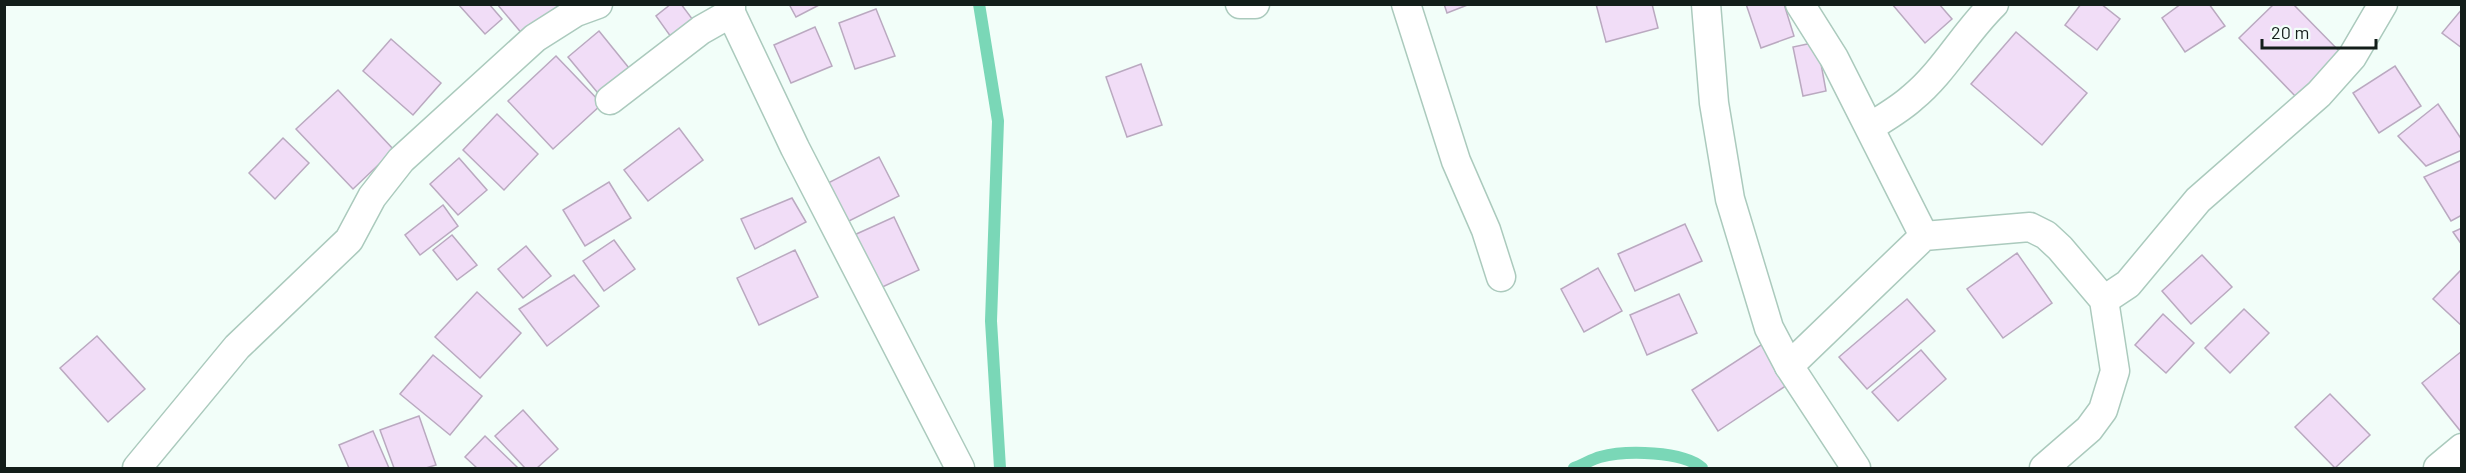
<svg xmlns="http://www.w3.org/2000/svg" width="2466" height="473" viewBox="0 0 2466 473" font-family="Barlow,sans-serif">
  <rect width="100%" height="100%" fill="#f2fef9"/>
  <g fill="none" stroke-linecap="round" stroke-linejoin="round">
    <g stroke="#7ad7b7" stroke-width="12">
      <polyline points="979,4 998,121 991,321 1000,468"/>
      <path d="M 1574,468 C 1583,465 1592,459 1600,457 C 1626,450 1683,451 1702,468"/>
    </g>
  </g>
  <g fill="#f1ddf7" stroke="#baa9c0" stroke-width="1.5">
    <polygon points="458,4 489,4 502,19 485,34"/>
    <polygon points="497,4 559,4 559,5 524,36"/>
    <polygon points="671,4 681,4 693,20 671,37 656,16"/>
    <polygon points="789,4 821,4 796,17"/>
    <polygon points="1444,4 1470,4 1447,13"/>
    <polygon points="1596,4 1652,4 1658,28 1606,42"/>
    <polygon points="1746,4 1784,4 1794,36 1761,48"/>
    <polygon points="1892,4 1939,4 1952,19 1925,43"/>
    <polygon points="2081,4 2101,4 2120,19 2097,50 2065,25"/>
    <polygon points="2181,4 2209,4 2225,26 2185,52 2162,18"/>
    <polygon points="2274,4 2293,4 2344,56 2299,100 2239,38"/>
    <polygon points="876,9 895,56 855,69 839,23"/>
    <polygon points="2462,9 2462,48 2442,33"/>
    <polygon points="815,27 832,66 791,83 774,45"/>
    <polygon points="599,31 633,73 602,98 568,57"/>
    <polygon points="2016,32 2087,93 2042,145 1971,84"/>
    <polygon points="391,39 441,83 413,115 363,71"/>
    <polygon points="1817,42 1826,91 1803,96 1793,47"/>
    <polygon points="556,56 602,104 553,149 508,101"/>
    <polygon points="1141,64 1162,125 1127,137 1106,77"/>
    <polygon points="2395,66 2421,106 2379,133 2353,93"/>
    <polygon points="338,90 394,150 353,189 296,129"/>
    <polygon points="2438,104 2462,140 2462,150 2426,166 2398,136"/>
    <polygon points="497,114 538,154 504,190 463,150"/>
    <polygon points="679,128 703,160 648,201 624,170"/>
    <polygon points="283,138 309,163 275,199 249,173"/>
    <polygon points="879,157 899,196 847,222 828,183"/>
    <polygon points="459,158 487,190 458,215 430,184"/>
    <polygon points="2462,160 2462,215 2451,221 2424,177"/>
    <polygon points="609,182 631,218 585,246 563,210"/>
    <polygon points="792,198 806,222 755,249 741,219"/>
    <polygon points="443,205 458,226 420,255 405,235"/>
    <polygon points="894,217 919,270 876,290 852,236"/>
    <polygon points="1685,224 1702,261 1635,291 1618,254"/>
    <polygon points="2462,228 2462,245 2453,232"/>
    <polygon points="452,235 477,265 457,280 433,250"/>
    <polygon points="614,240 635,269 604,291 583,261"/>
    <polygon points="526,246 551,276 523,298 498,269"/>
    <polygon points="795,250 818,297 759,325 737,278"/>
    <polygon points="2017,253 2052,303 2003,338 1967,289"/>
    <polygon points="2202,255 2232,287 2191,324 2162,291"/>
    <polygon points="1598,268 1622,311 1584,332 1561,289"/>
    <polygon points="2460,271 2462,272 2462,326 2433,299"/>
    <polygon points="574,275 599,306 547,346 519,309"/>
    <polygon points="477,292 521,333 480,378 435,337"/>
    <polygon points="1679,294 1697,333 1647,355 1630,315"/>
    <polygon points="1907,299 1935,331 1867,389 1839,357"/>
    <polygon points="2244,309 2269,333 2230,373 2205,348"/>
    <polygon points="2163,314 2194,343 2166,373 2135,345"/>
    <polygon points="97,336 145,389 108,422 60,368"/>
    <polygon points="1764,343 1790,383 1718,431 1692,390"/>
    <polygon points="1921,350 1946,379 1898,421 1872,392"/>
    <polygon points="2462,351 2462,433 2422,383"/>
    <polygon points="433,355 482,396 450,435 400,394"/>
    <polygon points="2330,394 2370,435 2335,468 2295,427"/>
    <polygon points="523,410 558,449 537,468 525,468 495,436"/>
    <polygon points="419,416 436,465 426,468 394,468 380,430"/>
    <polygon points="373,431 389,468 349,468 339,445"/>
    <polygon points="485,436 518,468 477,468 465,457"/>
  </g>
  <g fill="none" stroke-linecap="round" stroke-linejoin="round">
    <defs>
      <g id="minor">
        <polyline points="731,4 731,13 795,148 960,468"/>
        <polyline points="1240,4 1255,4"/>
        <polyline points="1406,4 1456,161 1486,230 1501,277"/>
        <polyline points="1706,4 1714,103 1730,199 1769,328 1789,366 1856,468"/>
        <polyline points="1800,4 1834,58 1924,236"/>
        <polyline points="610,100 701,30 731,13"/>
        <path d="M 1870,127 C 1884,118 1900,109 1912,98 C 1944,72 1964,33 1994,4"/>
        <polyline points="2104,300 2128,284 2198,200 2319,94 2352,57 2383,4"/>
        <polyline points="1789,366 1924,236 2030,227 2046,235 2060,248 2104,300 2115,371 2103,410 2089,429 2044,468"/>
        <polyline points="137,468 237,347 349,240 372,197 401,160 535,38 576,12 598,4"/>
        <polyline points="2438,468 2462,448"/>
      </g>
    </defs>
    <use href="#minor" stroke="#abcabd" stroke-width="31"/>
    <use href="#minor" stroke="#fff" stroke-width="28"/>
  </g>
  <rect width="2466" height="473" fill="none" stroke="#131e1a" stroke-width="12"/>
  <path d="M2262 39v9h114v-9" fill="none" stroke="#131e1a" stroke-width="3"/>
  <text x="2271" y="39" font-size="18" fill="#131e1a" stroke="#f2fef9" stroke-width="4.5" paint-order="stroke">20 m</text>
</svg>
